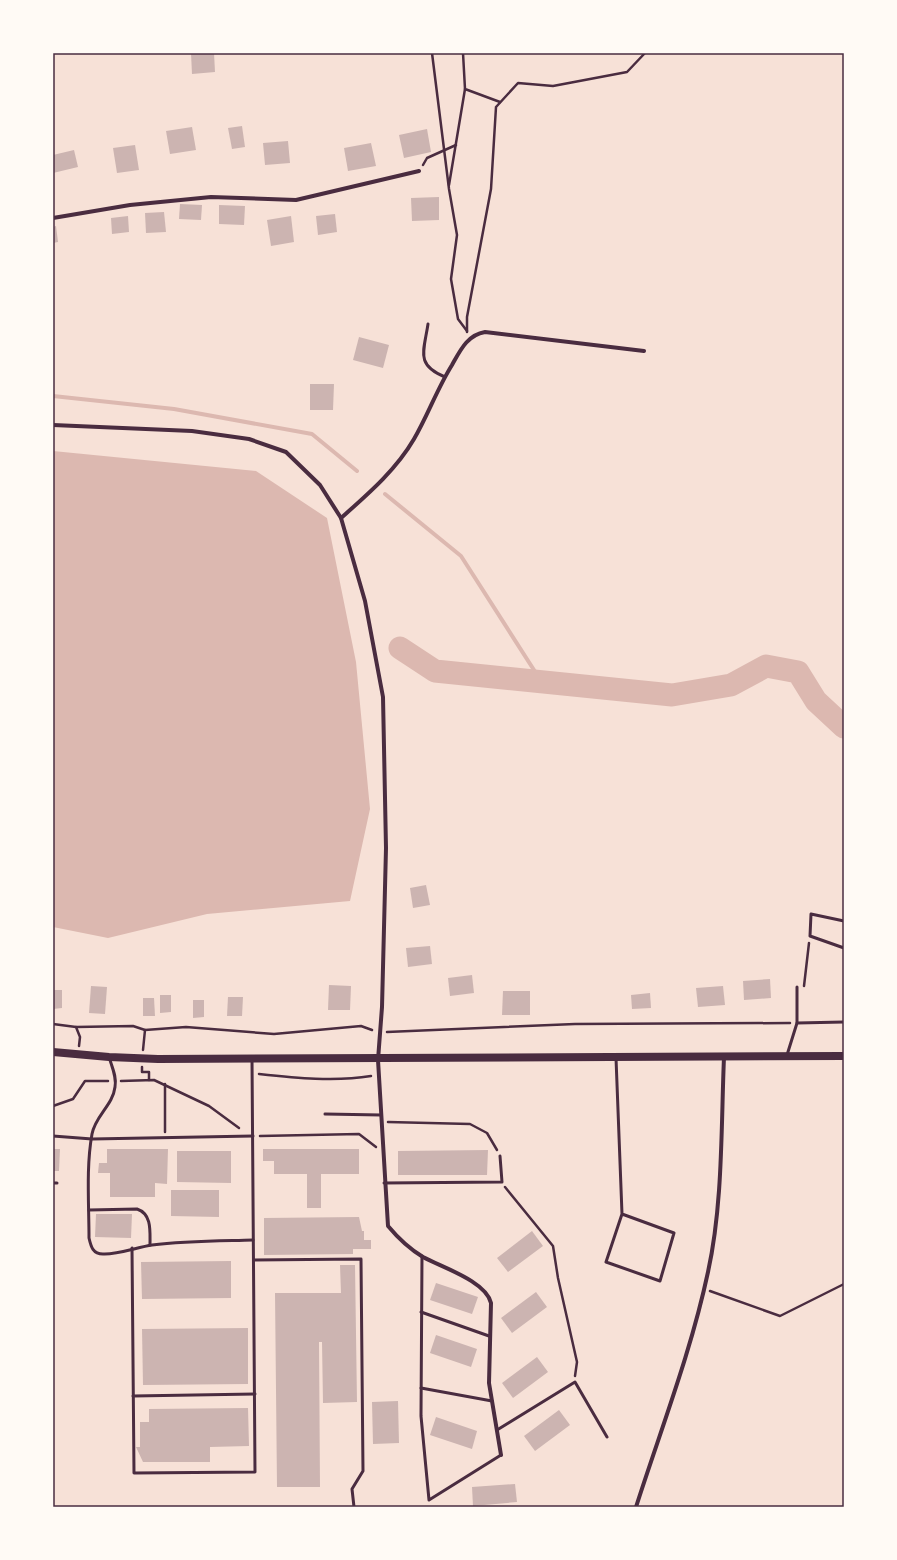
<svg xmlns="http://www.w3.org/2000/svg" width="897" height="1560" viewBox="0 0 897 1560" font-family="'Fira Sans',sans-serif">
  <rect width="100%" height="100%" fill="#f7e1d7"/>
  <polygon fill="#dcb8b0" points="53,451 256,471 327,518 356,662 370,809 350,901 207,914 108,938 53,927"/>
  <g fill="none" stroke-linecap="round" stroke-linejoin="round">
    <g stroke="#dcb8b0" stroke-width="4">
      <polyline points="53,396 174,409 312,434 357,471"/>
      <polyline points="385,494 461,556 541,681"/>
    </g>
    <polyline stroke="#dcb8b0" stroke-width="23" points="400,648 435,671 672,695 731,685 766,666 798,672 816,701 844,727"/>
  </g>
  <g fill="#ccb4b1">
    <polygon points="191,53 214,53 215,72 192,74"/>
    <polygon points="242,126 245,147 232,149 228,128"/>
    <polygon points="192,127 196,150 170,154 166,131"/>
    <polygon points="427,129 431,152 404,158 399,135"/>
    <polygon points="288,141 290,163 265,165 263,143"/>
    <polygon points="371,143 376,166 348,171 344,148"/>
    <polygon points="135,145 139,170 117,173 113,148"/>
    <polygon points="74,150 78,167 53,173 53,155"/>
    <polygon points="439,197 439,220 412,221 411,198"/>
    <polygon points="180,204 202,205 201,220 179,219"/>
    <polygon points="219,205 245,206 244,225 219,224"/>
    <polygon points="164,212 166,232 146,233 145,213"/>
    <polygon points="335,214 337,232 318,235 316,216"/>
    <polygon points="128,216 129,232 112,234 111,218"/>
    <polygon points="291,216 294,242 271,246 267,220"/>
    <polygon points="56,226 58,242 53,243 53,227"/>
    <polygon points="359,337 389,345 383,368 353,360"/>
    <polygon points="310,384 334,384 333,410 310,410"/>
    <polygon points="426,885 430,905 413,908 410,888"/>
    <polygon points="430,946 432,964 408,967 406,948"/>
    <polygon points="472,975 474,993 450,996 448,978"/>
    <polygon points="770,979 771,998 744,1000 743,981"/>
    <polygon points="329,985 351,986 350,1010 328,1010"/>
    <polygon points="91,986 107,987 105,1014 89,1013"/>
    <polygon points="723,986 725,1005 698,1007 696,988"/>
    <polygon points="53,990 62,990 62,1008 53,1009"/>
    <polygon points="503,991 530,991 530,1015 502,1015"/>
    <polygon points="650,993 651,1008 632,1009 631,995"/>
    <polygon points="160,995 171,995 171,1012 160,1013"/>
    <polygon points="228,997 243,997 242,1016 227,1016"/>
    <polygon points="143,998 154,998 155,1016 143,1016"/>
    <polygon points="193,1000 204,1000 204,1017 193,1018"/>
    <polygon points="53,1149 60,1149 59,1171 53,1171"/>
    <polygon points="107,1149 168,1149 167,1184 155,1183 155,1197 110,1197 110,1173 98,1173 99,1163 107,1163"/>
    <polygon points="263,1149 359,1149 359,1174 321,1174 321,1208 307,1208 307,1174 274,1174 274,1161 263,1161"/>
    <polygon points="488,1150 487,1175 398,1175 398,1151"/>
    <polygon points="177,1151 231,1151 231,1183 177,1182"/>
    <polygon points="171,1190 219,1190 219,1217 171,1216"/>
    <polygon points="96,1214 132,1214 131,1238 95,1237"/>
    <polygon points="359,1217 362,1231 364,1231 364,1240 371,1240 371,1249 353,1249 353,1254 264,1255 264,1218"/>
    <polygon points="532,1231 543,1246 508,1272 497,1258"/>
    <polygon points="231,1261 231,1298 142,1299 141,1262"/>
    <polygon points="340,1265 355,1265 357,1402 323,1403 322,1342 319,1342 320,1487 277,1487 275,1293 341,1293"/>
    <polygon points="436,1283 478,1297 472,1314 430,1300"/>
    <polygon points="536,1292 547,1307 512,1333 501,1318"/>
    <polygon points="248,1328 248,1384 143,1385 142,1329"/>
    <polygon points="436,1335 477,1349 471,1367 430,1353"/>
    <polygon points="537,1357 548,1372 513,1398 502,1383"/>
    <polygon points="398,1401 399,1443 373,1444 372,1402"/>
    <polygon points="248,1408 249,1446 210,1447 210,1462 143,1462 136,1447 140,1447 140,1422 149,1422 149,1409"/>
    <polygon points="559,1410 570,1425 535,1451 524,1436"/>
    <polygon points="436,1417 477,1431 472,1449 430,1435"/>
    <polygon points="515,1484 517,1502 473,1506 472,1487"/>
  </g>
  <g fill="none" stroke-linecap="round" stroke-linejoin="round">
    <g stroke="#4a2c40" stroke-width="2.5">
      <polyline points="432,53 449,189 457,235 451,279 458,319 467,331"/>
      <polyline points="463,53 465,89 500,102"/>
      <polyline points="423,165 427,158 456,145"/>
      <polyline points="449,185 465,89"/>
      <polyline points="467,332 467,317 491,189 496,107 518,83 553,86 627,72 645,53"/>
      <polyline points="804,986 809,943"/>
      <polyline points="53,1024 76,1027 80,1037 79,1046"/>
      <polyline points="76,1027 133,1026 145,1030"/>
      <polyline points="387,1032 575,1024 790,1023"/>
      <polyline points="143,1050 145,1030 186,1027 274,1034 361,1026 372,1030"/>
      <polyline points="142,1067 142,1072 149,1072 149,1080"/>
      <path d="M 259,1074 C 296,1078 335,1082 371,1076"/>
      <polyline points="121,1081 154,1080 209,1106 239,1128"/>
      <polyline points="165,1084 165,1132"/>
      <polyline points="53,1106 73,1099 85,1081 108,1081"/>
      <polyline points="388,1122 470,1124 487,1133 497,1150"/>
      <polyline points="260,1136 359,1134 376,1147"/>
      <polyline points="505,1187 553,1246 558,1278 577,1362 575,1376"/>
      <polyline points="710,1291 780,1316 844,1284"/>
    </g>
    <g stroke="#4a2c40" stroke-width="3">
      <path d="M 428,324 C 424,351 415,365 445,377"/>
      <polyline points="844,921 811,914 810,936 844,948"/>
      <polyline points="797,1023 844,1022"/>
      <polyline points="787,1055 797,1023 797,987"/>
      <path d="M 109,1057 C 112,1067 117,1077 115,1087 C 113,1105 95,1116 92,1134 C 86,1167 89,1204 89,1238 C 91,1247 93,1254 103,1254 C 116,1255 138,1247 152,1245 C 185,1241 220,1241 253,1240"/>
      <polyline points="616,1058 622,1214 606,1262 660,1281 674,1233 622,1214"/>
      <polyline points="325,1114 381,1115"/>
      <polyline points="53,1136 92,1139 253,1136"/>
      <polyline points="53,1183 57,1183"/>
      <polyline points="384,1183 502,1182 500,1156"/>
      <path d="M 89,1210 L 137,1209 C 152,1214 150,1231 150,1245"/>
      <polyline points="132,1248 134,1473 255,1472 252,1059"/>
      <polyline points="422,1256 421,1416 429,1500 501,1455"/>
      <polyline points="254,1260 361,1259 363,1471 352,1489 354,1507"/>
      <polyline points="421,1312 489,1336"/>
      <polyline points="421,1388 492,1401"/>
      <polyline points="133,1396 255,1394"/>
      <polyline points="497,1430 575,1382 607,1437"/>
    </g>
    <g stroke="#4a2c40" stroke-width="4">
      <polyline points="53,218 130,205 211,197 296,200 419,171"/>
      <path d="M 53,425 L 192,431 L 249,439 L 286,452 L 320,485 L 341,518 L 365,601 L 383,697 L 386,848 L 382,1007 L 378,1060 L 388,1226 C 398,1238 408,1248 423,1257 C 441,1267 486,1281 491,1303 L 489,1383 L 501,1455"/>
      <path d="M 341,518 C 368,494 396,470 414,439 C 428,415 437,389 452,365 C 460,351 467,335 485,332 L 644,351"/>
      <path d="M 636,1507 C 661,1429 691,1352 708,1272 C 723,1204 721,1127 724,1057"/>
    </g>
    <polyline stroke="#4a2c40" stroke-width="8" points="53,1052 109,1057 158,1059 844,1056"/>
  </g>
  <rect width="897" height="1560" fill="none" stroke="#fffaf5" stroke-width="108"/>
  <rect x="54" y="54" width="789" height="1452" fill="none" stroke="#4a2c40" stroke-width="1.5"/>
</svg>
